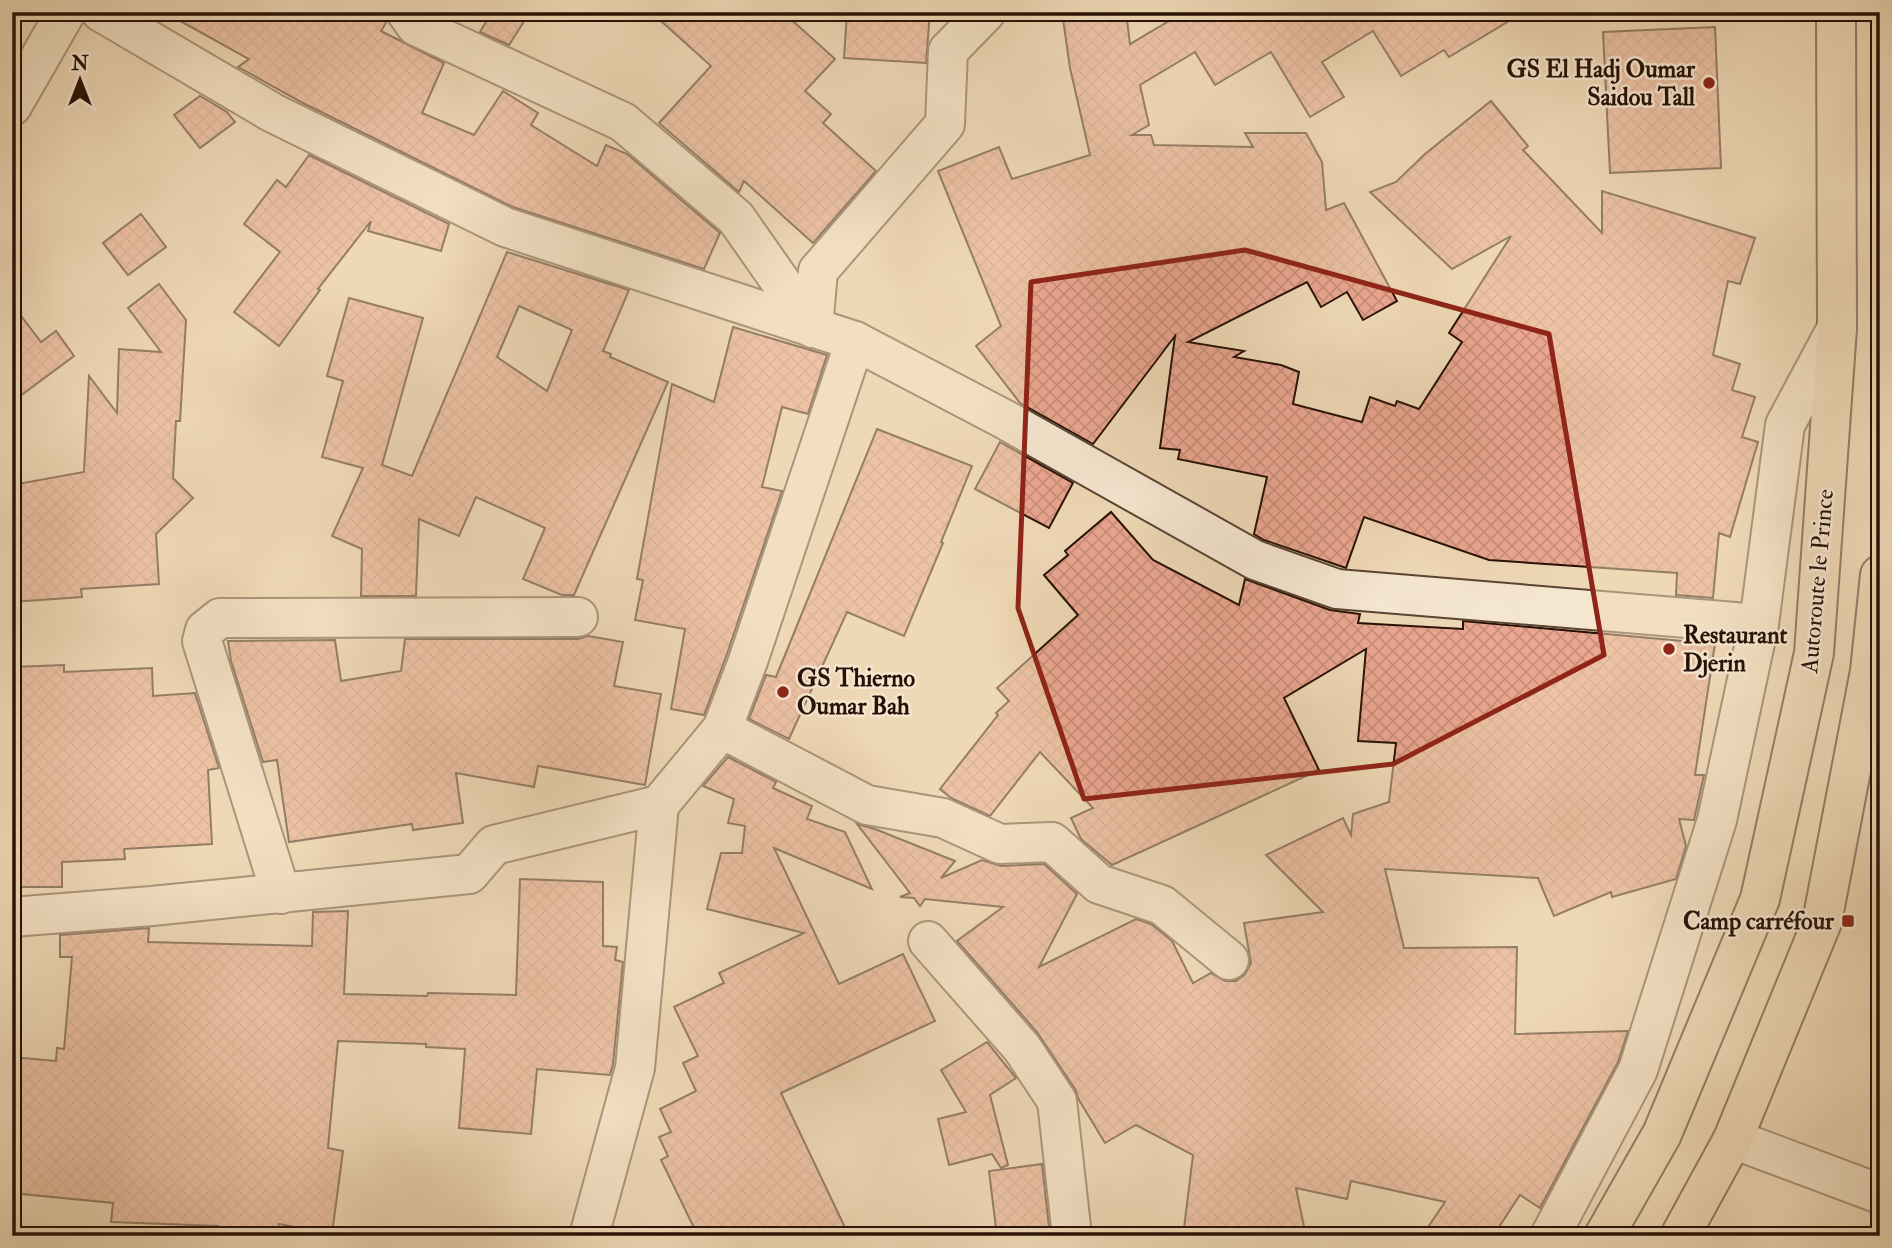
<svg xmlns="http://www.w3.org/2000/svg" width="1892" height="1248" viewBox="0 0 1892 1248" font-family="'IM FELL Double Pica',serif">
  <defs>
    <pattern id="building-cross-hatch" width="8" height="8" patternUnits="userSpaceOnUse" patternTransform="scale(1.75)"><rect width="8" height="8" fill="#eaa690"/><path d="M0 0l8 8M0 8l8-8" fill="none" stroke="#c98e7b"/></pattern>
  </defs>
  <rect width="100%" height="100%" fill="#efd8b6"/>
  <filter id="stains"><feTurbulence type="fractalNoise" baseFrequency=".00286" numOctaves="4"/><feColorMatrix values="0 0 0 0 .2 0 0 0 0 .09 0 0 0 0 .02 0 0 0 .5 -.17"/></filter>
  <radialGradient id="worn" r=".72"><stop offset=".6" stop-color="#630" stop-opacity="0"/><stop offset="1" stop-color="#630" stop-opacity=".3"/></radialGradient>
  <g fill="url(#building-cross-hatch)" stroke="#271106" stroke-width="2" fill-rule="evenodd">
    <polygon points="164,12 384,12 387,21 381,31 444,63 422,113 474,135 503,91 538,113 531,125 597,166 606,145 627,154 720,233 704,269 513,207 303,103 238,67 249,59"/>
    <polygon points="492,12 530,12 509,45 480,32"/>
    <polygon points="651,12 783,12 835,59 805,91 831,114 823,123 876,171 813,243 744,181 739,192 659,123 711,66"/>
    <polygon points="847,12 930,12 926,63 844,58"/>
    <polygon points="1062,12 1126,12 1130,44 1184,12 1524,12 1449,57 1444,50 1401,76 1373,31 1322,62 1344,97 1310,117 1271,52 1215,85 1195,52 1140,85 1149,125 1132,135 1151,135 1154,145 1253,147 1245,133 1306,133 1322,162 1326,210 1344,203 1397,301 1363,320 1347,292 1321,307 1307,282 1188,342 1244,351 1234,357 1281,365 1299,372 1293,404 1362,422 1370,397 1395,406 1397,401 1419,409 1462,342 1449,333 1511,236 1452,269 1370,192 1396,182 1425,154 1491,101 1528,146 1523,150 1602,233 1602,191 1755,238 1740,284 1728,281 1713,355 1740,364 1732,390 1755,397 1742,437 1758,442 1730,537 1719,533 1713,598 1676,595 1677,573 1489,560 1364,517 1346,568 1264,540 1254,534 1267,477 1178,459 1180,450 1160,448 1175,336 1093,444 1020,403 976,346 1001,326 938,171 999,147 1012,179 1090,155 1070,68"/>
    <polygon points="1715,27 1721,168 1610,173 1603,32"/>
    <polygon points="200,96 227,112 235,122 200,148 174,115"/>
    <polygon points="309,155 449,224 441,251 368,231 371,221 318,289 320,290 279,346 234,312 280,252 244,224 277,180 286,187"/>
    <polygon points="141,214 166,247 128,275 103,243"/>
    <path d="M 507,252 L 629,290 L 603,351 L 611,354 L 610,357 L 668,382 L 574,595 L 562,595 L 523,579 L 545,528 L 476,497 L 459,536 L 419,519 L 416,596 L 361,596 L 362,549 L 332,536 L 363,468 L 322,457 L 343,381 L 327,376 L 349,298 L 423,318 L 382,465 L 412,476 ZM 519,306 L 572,330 L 547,391 L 497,357 Z"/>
    <polygon points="159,284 186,320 180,421 176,421 173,478 193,498 156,534 159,584 81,589 82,597 12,602 12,485 84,472 89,376 117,413 119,349 161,352 128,308"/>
    <polygon points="12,304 41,342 56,331 74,356 12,402"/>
    <polygon points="733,327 827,355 808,414 782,407 762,487 782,491 727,654 704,715 671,709 685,629 635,620 643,580 637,579 672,384 714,402"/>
    <polygon points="877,429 972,466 941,542 943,543 904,636 847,612 789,739 749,719 766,675 776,677"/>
    <polygon points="1000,442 1073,483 1049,528 975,489"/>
    <polygon points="1111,512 1153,560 1239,605 1245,579 1330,610 1360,614 1358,623 1463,629 1463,621 1715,644 1695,775 1704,775 1694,820 1679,819 1686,846 1676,879 1612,897 1611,892 1554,916 1538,878 1385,869 1404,948 1517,947 1515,1034 1628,1031 1618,1062 1540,1208 1520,1195 1493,1236 1422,1236 1445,1202 1351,1181 1347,1199 1296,1188 1306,1236 1183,1236 1193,1155 1136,1125 1105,1143 1079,1100 1075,1089 1037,1032 957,941 1003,907 925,899 920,906 914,898 900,897 910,893 857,824 875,829 955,861 941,878 982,860 1001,866 1044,864 1077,894 1039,967 1136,919 1151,924 1172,941 1193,983 1211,973 1225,981 1236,981 1245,974 1251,963 1244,923 1323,912 1266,855 1343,818 1351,835 1353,814 1389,802 1396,743 1358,741 1366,649 1284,698 1319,770 1112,865 1081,839 1071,818 1093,808 1040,752 990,816 951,798 940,789 998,715 996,713 1009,701 997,688 1078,615 1044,575 1068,555 1065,551"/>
    <polygon points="588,636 623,642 614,686 661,694 645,785 538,766 534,787 456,773 463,823 413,830 412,824 289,842 277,760 263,762 231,661 228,641 335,640 341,681 401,671 405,639 578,639"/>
    <polygon points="64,665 64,672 152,668 153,696 195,693 219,768 208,770 212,844 124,849 125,859 62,862 62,887 12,887 12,667"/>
    <polygon points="728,757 776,782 773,788 812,806 807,819 845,832 872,889 774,848 839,984 903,954 935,1021 781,1093 849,1236 698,1236 661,1160 668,1156 659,1137 671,1132 660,1109 696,1091 683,1063 698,1056 674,1007 724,983 719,973 804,933 707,909 721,853 742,853 745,826 728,823 734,799 703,786"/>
    <polygon points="520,879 603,882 603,946 617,947 615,960 623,962 613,1064 610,1075 537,1069 531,1134 459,1128 465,1049 426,1047 426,1044 338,1041 328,1148 343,1151 332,1234 279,1224 277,1236 216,1236 218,1226 111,1222 113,1203 12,1193 12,1057 56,1061 57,1048 64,1049 72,957 60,957 60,935 149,928 148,942 312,946 313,912 348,911 344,994 427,996 428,993 516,995"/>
    <polygon points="987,1042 1016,1078 990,1095 1008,1165 1001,1168 992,1154 949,1165 938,1119 966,1112 941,1070"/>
    <polygon points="1042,1164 1050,1236 997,1236 989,1171"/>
  </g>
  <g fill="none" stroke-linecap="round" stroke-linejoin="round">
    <defs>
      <g id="minor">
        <polyline points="101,12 273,113 505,227 855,341 1002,418 1255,560 1337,589 1759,624"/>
        <polyline points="406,12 416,26 623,122 736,218 813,328"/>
        <polyline points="12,106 66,12"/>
        <polyline points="813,328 818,271 945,124 948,51 986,12"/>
        <polyline points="722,729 867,805 943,818 1000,844 1052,842 1099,884 1162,905 1229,960"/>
        <polyline points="281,894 202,641 205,630 220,618 578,617"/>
        <polyline points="12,917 152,906 469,874 494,845 659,805"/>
        <polyline points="928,941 1022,1048 1057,1101 1072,1236"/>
        <polyline points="1733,1139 1880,1194"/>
        <polyline points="589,1236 635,1068 659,805 722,729 748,661 855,341"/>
        <polyline points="1550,1236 1638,1070 1717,820 1759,624 1785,425 1837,328"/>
      </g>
      <g id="major">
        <polyline points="1604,1236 1662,1134 1760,899 1814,653 1837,328 1836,12"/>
        <polyline points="1680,1236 1733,1139 1822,922 1870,671 1880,575"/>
      </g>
    </defs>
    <use href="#minor" stroke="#594332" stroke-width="42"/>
    <use href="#major" stroke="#271106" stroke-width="42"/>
    <use href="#minor" stroke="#f5e6d0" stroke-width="38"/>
    <use href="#major" stroke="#efd8b6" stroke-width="38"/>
  </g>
  <path d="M0 0H1892V1248H0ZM 1245,250 L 1549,334 L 1604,655 L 1393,764 L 1084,799 L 1018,608 L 1031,282 Z" fill="#efd8b6" fill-opacity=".55" fill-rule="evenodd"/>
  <path fill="none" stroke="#8f2418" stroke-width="5" stroke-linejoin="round" d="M 1245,250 L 1549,334 L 1604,655 L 1393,764 L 1084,799 L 1018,608 L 1031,282 Z"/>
  <g fill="#8f2418" stroke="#f5e6d0" stroke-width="2.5">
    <circle cx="1709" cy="83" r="7"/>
    <circle cx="1669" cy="649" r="7"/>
    <circle cx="783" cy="692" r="7"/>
    <rect x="1841" y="914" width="14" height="14" rx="3.5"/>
  </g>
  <g text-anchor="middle" stroke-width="5" stroke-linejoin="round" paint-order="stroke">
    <g font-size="24" font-weight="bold" fill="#271106" stroke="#f5e6d0" text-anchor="end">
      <text x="1695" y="77">GS El Hadj Oumar<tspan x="1695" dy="28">Saidou Tall</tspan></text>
      <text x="1683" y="643" text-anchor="start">Restaurant<tspan x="1683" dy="28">Djerin</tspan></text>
      <text x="797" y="686" text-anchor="start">GS Thierno<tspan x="797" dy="28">Oumar Bah</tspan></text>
      <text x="1834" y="929">Camp carréfour</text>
    </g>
    <g font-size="24" fill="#271106" stroke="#f5e6d0">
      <text transform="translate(1817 581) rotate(-85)" y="8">Autoroute le Prince</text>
    </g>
  </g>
  <rect width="1892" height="1248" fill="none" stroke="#efd8b6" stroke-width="42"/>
  <rect x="14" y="14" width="1864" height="1220" fill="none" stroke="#271106" stroke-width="3.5"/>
  <rect x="21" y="21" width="1850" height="1206" fill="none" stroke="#271106" stroke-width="2"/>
  <g transform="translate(80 80)" stroke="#f5e6d0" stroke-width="5" paint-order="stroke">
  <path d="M0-5L12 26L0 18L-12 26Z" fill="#271106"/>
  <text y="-10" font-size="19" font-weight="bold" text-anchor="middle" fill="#271106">N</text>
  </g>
  <rect width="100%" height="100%" filter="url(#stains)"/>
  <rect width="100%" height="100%" fill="url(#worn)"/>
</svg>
